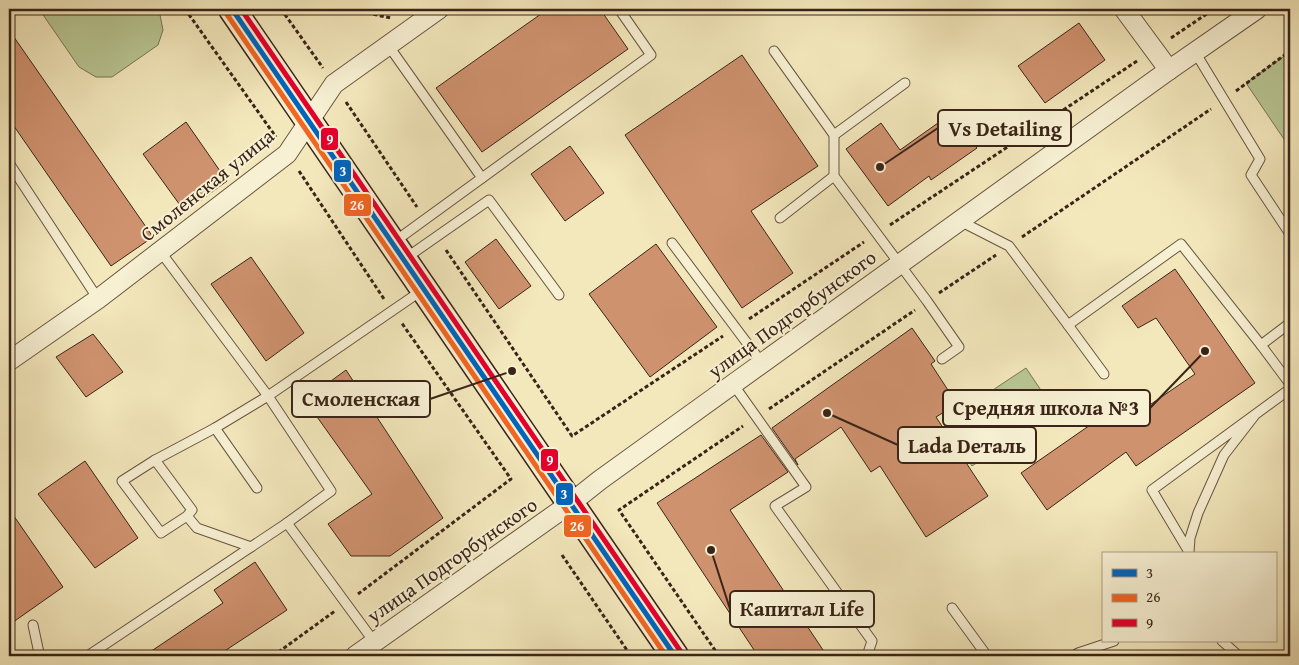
<svg xmlns="http://www.w3.org/2000/svg" width="1299" height="665" viewBox="0 0 1299 665" font-family="'Gentium Book Plus',serif">
  <rect width="100%" height="100%" fill="#f3e8bc"/>
  <filter id="stains"><feTurbulence type="fractalNoise" baseFrequency=".004" numOctaves="4"/><feColorMatrix values="0 0 0 0 .2 0 0 0 0 .09 0 0 0 0 .02 0 0 0 .5 -.17"/></filter>
  <radialGradient id="worn" r=".72"><stop offset=".6" stop-color="#630" stop-opacity="0"/><stop offset="1" stop-color="#630" stop-opacity=".3"/></radialGradient>
  <g fill="#b8c693" stroke="#797556">
    <polygon points="39,9 156,9 160,15 163,30 158,45 112,77 96,77 79,67"/>
    <polygon points="1290,52 1290,148 1246,83"/>
    <polygon points="1026,368 1055,411 972,466 943,423"/>
  </g>
  <g fill="#cf926f" stroke="#3a2418">
    <polygon points="548,9 600,9 628,49 482,152 436,88"/>
    <polygon points="1079,23 1105,60 1045,103 1018,66"/>
    <polygon points="9,30 153,237 111,266 9,119"/>
    <polygon points="742,55 818,166 751,211 793,273 742,308 625,135"/>
    <polygon points="952,113 977,148 931,180 929,176 888,206 846,149 881,123 900,150"/>
    <polygon points="186,122 227,181 185,212 143,154"/>
    <polygon points="570,146 604,193 565,221 531,174"/>
    <polygon points="496,239 531,286 499,309 465,262"/>
    <polygon points="656,244 717,327 650,377 589,294"/>
    <polygon points="251,257 304,333 266,361 211,284"/>
    <polygon points="1175,269 1255,383 1136,466 1126,452 1047,510 1021,473 1129,398 1138,413 1195,374 1156,318 1138,328 1122,306"/>
    <polygon points="912,328 935,361 931,364 957,404 936,417 988,496 926,537 880,466 871,472 841,427 795,459 798,465 772,428"/>
    <polygon points="93,334 123,372 86,397 56,357"/>
    <polygon points="346,370 443,518 390,556 351,556 328,524 372,494 305,400"/>
    <polygon points="761,435 788,472 730,510 827,656 758,656 657,503"/>
    <polygon points="85,461 138,538 95,568 38,494"/>
    <polygon points="9,509 63,587 9,625"/>
    <polygon points="255,562 287,610 217,656 144,656 223,603 214,590"/>
  </g>
  <g fill="none" stroke-linecap="round" stroke-linejoin="round">
    <defs>
      <g id="service">
        <polyline points="388,45 482,178"/>
        <polyline points="774,51 834,135 834,176 927,301 959,347 942,359"/>
        <polyline points="1195,52 1260,159 1251,175 1290,234"/>
        <polyline points="834,135 905,83"/>
        <polyline points="9,163 98,299"/>
        <polyline points="780,218 834,176"/>
        <polyline points="960,221 1009,246 1068,325 1181,244 1261,345"/>
        <polyline points="394,242 651,55 619,9"/>
        <polyline points="672,243 762,363"/>
        <polyline points="406,258 489,200 559,295"/>
        <polyline points="1290,323 1261,345 1290,384"/>
        <polyline points="1068,325 1104,374"/>
        <polyline points="733,384 806,487 775,506 872,641 867,656"/>
        <polyline points="1255,415 1224,455 1198,513 1190,538 1189,552 1152,490 1290,389"/>
        <polyline points="215,428 257,488"/>
        <polyline points="155,460 215,428 268,396 421,291"/>
        <polyline points="187,516 192,510 155,460 122,481 161,533 187,516 197,528 251,547"/>
        <polyline points="287,523 375,643"/>
        <polyline points="952,608 987,656"/>
        <polyline points="33,625 39,653 35,656"/>
        <polyline points="1222,641 1239,656"/>
        <polyline points="89,655 287,523 331,491 268,396 160,251"/>
        <polyline points="1074,656 1078,653 1114,641"/>
      </g>
      <g id="minor">
        <polyline points="1124,9 1169,70"/>
        <polyline points="9,361 98,299 287,154 334,84 439,9"/>
        <polyline points="355,656 571,503 600,480 1169,70 1257,9"/>
      </g>
      <polyline id="secondary" points="232,9 675,656"/>
    </defs>
    <use href="#service" stroke="#685541" stroke-width="11"/>
    <use href="#minor" stroke="#685541" stroke-width="21"/>
    <use href="#secondary" stroke="#3a2418" stroke-width="29"/>
    <g stroke="#3a2418" stroke-width="3" stroke-dasharray="4 2.5" stroke-linecap="butt">
      <polyline points="185,9 276,137"/>
      <polyline points="281,9 323,68"/>
      <polyline points="348,9 391,18"/>
      <polyline points="1171,38 1214,9"/>
      <polyline points="1236,91 1290,51"/>
      <polyline points="346,102 417,207"/>
      <polyline points="299,171 384,299"/>
      <polyline points="890,225 1137,61"/>
      <polyline points="1022,237 1211,109"/>
      <polyline points="446,250 572,436 723,336"/>
      <polyline points="939,293 996,255"/>
      <polyline points="749,319 864,242"/>
      <polyline points="769,409 915,310"/>
      <polyline points="562,555 631,656"/>
      <polyline points="358,594 511,479 401,322"/>
      <polyline points="273,656 335,611"/>
      <polyline points="719,656 619,510 743,426"/>
    </g>
    <use href="#service" stroke="#f7f0d3" stroke-width="9"/>
    <use href="#minor" stroke="#f7f0d3" stroke-width="19"/>
    <use href="#secondary" stroke="#f7f0d3" stroke-width="26"/>
    <defs>
      <polyline id="bus-1" points="232,9 675,656"/>
      <polyline id="bus-2" points="226,13 666,656"/>
      <polyline id="bus-3" points="241,9 681,652"/>
    </defs>
    <use href="#bus-1" stroke="#f7f0d3" stroke-width="9"/>
    <use href="#bus-2" stroke="#f7f0d3" stroke-width="9"/>
    <use href="#bus-3" stroke="#f7f0d3" stroke-width="9"/>
    <use href="#bus-1" stroke="#0065bd" stroke-width="5"/>
    <use href="#bus-2" stroke="#f26522" stroke-width="5"/>
    <use href="#bus-3" stroke="#e4002b" stroke-width="5"/>
  </g>
  <g text-anchor="middle" stroke-width="4" stroke-linejoin="round" paint-order="stroke">
    <g font-size="20" fill="#3a2418" stroke="#f7f0d3">
      <text transform="translate(207 185) rotate(-39)" y="7">Смоленская улица</text>
      <text transform="translate(792 314) rotate(-36)" y="7">улица Подгорбунского</text>
      <text transform="translate(452 560) rotate(-35)" y="7">улица Подгорбунского</text>
    </g>
  </g>
  <path fill="none" stroke="#3a2418" stroke-width="2" d="M880 167L938 128M512 371L430 399M1205 351L1150 408M827 413L898 445M711 550L730 609"/>
  <g fill="#3a2418" stroke="#f7f0d3" stroke-width="2">
    <circle cx="880" cy="167" r="5"/>
    <circle cx="512" cy="371" r="5"/>
    <circle cx="1205" cy="351" r="5"/>
    <circle cx="827" cy="413" r="5"/>
    <circle cx="711" cy="550" r="5"/>
  </g>
  <g fill="#f7f0d3" stroke="#3a2418" stroke-width="2">
    <rect x="938" y="110" width="133" height="36" rx="5"/>
    <rect x="292" y="381" width="138" height="36" rx="5"/>
    <rect x="943" y="390" width="207" height="36" rx="5"/>
    <rect x="898" y="427" width="138" height="36" rx="5"/>
    <rect x="730" y="591" width="144" height="36" rx="5"/>
  </g>
  <g font-size="21" text-anchor="middle" font-weight="bold" fill="#3a2418">
    <text x="1005" y="136">Vs Detailing</text>
    <text x="361" y="406">Смоленская</text>
    <text x="1046" y="415">Средняя школа №3</text>
    <text x="967" y="453">Lada Dеталь</text>
    <text x="802" y="616">Капитал Life</text>
  </g>
  <g stroke="#f7f0d3" stroke-width="2">
    <rect x="320" y="127" width="19" height="24" rx="5" fill="#e4002b"/>
    <rect x="333" y="159" width="19" height="24" rx="5" fill="#0065bd"/>
    <rect x="343" y="193" width="29" height="24" rx="5" fill="#f26522"/>
    <rect x="540" y="448" width="19" height="24" rx="5" fill="#e4002b"/>
    <rect x="555" y="482" width="19" height="24" rx="5" fill="#0065bd"/>
    <rect x="563" y="514" width="29" height="24" rx="5" fill="#f26522"/>
  </g>
  <g font-size="14" text-anchor="middle" font-weight="bold" fill="#fff">
    <text x="330" y="144">9</text>
    <text x="343" y="176">3</text>
    <text x="357" y="210">26</text>
    <text x="550" y="465">9</text>
    <text x="564" y="499">3</text>
    <text x="577" y="531">26</text>
  </g>
  <rect width="1299" height="665" fill="none" stroke="#f3e8bc" stroke-width="30"/>
  <rect x="10" y="10" width="1279" height="645" fill="none" stroke="#3a2418" stroke-width="2.5"/>
  <rect x="15" y="15" width="1269" height="635" fill="none" stroke="#3a2418"/>
  <rect x="1102" y="552" width="175" height="90" fill="#f7f0d3" stroke="#ab9e88"/>
  <rect x="1112" y="569" width="25" height="8" fill="#0065bd" stroke="#ab9e88"/>
  <text x="1146" y="578" font-size="15" fill="#3a2418">3</text>
  <rect x="1112" y="594" width="25" height="8" fill="#f26522" stroke="#ab9e88"/>
  <text x="1146" y="602" font-size="15" fill="#3a2418">26</text>
  <rect x="1112" y="619" width="25" height="8" fill="#e4002b" stroke="#ab9e88"/>
  <text x="1146" y="628" font-size="15" fill="#3a2418">9</text>
  <rect width="100%" height="100%" filter="url(#stains)"/>
  <rect width="100%" height="100%" fill="url(#worn)"/>
</svg>
